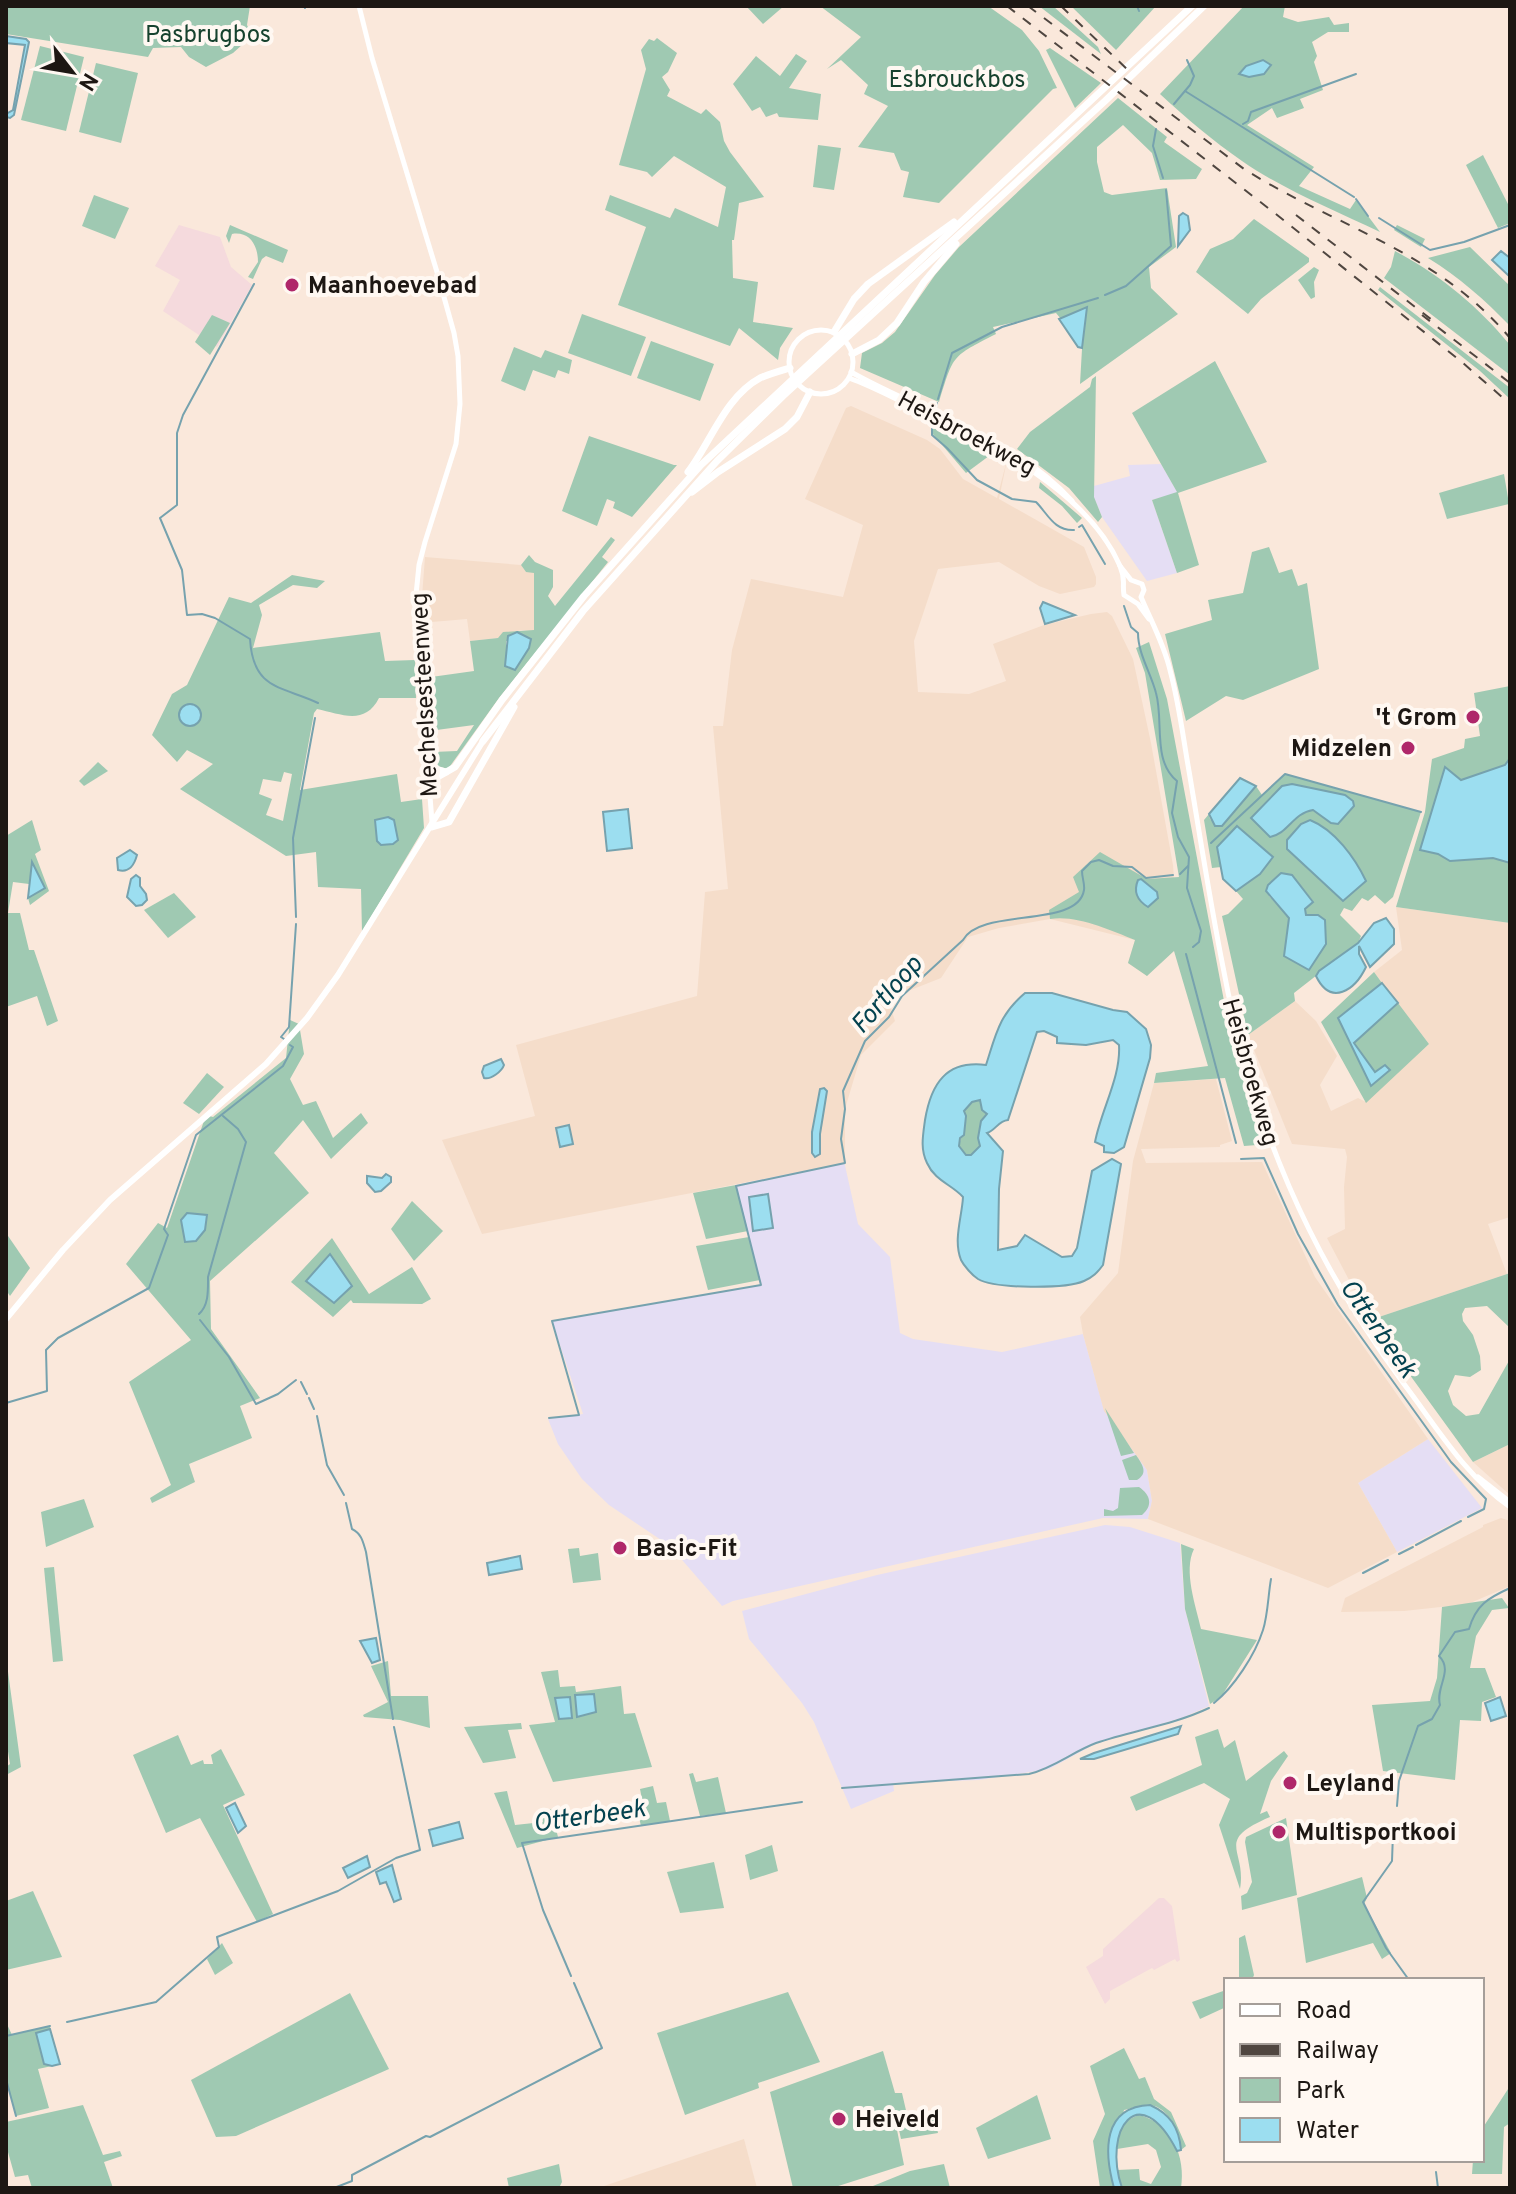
<svg xmlns="http://www.w3.org/2000/svg" width="1516" height="2194" viewBox="0 0 1516 2194" font-family="Overpass,sans-serif">
  <rect width="100%" height="100%" fill="#fae8db"/>
  <g fill="#e5def4">
    <polygon points="1161,464 1178,493 1152,500 1177,573 1147,581 1102,517 1094,498 1094,486 1130,476 1128,465"/>
    <polygon points="844,1161 858,1224 890,1257 900,1333 913,1339 1002,1352 1083,1334 1104,1410 1147,1470 1152,1501 1148,1519 1103,1518 733,1601 722,1606 670,1546 609,1505 582,1479 558,1444 548,1419 583,1414 552,1321 760,1285 736,1185"/>
    <polygon points="1428,1439 1482,1508 1397,1552 1358,1483"/>
    <polygon points="1105,1525 1130,1527 1180,1543 1185,1609 1209,1706 1184,1717 1095,1744 1049,1769 979,1780 893,1783 894,1791 851,1809 814,1722 802,1703 749,1639 742,1611 877,1575"/>
  </g>
  <g fill="#f5ddca">
    <polygon points="851,406 927,440 940,449 963,479 997,498 1007,460 999,499 1084,547 1096,577 1096,584 1094,587 1060,594 1039,586 999,562 938,569 914,641 918,692 969,694 1006,681 993,644 1044,625 1091,614 1107,612 1112,616 1133,659 1151,743 1173,865 1174,878 1147,976 1128,963 1135,940 1050,919 999,928 968,937 941,978 888,999 895,1021 861,1055 845,1109 845,1163 482,1234 442,1140 535,1116 516,1045 697,996 705,892 728,889 713,726 723,726 732,650 751,579 843,597 863,525 805,499 846,408"/>
    <polygon points="425,557 521,565 526,572 534,572 534,631 521,630 498,638 470,641 467,619 420,623"/>
    <polygon points="1396,907 1510,923 1510,1217 1488,1224 1507,1274 1370,1320 1327,1238 1345,1229 1344,1187 1347,1157 1345,1149 1292,1144 1248,1035 1295,1001 1316,1021 1337,1056 1320,1085 1331,1111 1358,1098 1366,1102 1429,1044 1374,972 1402,950"/>
    <polygon points="1216,1079 1232,1141 1220,1145 1220,1147 1141,1149 1146,1163 1262,1162 1315,1277 1428,1439 1358,1483 1397,1552 1328,1588 1148,1519 1152,1501 1147,1470 1104,1411 1083,1334 1080,1317 1118,1273 1133,1161 1154,1083"/>
    <polygon points="1510,1444 1510,1495 1473,1462"/>
    <polygon points="1501,1518 1510,1521 1510,1586 1468,1604 1404,1611 1341,1612 1345,1598 1483,1527 1483,1525"/>
    <polygon points="744,2139 757,2188 598,2188"/>
  </g>
  <g fill="#f5dadd">
    <polygon points="179,225 220,237 231,267 252,285 217,347 163,311 180,280 155,266"/>
    <polygon points="1159,1898 1164,1898 1172,1906 1180,1960 1177,1962 1175,1959 1154,1970 1152,1968 1110,1991 1110,1999 1105,2004 1086,1967 1103,1956 1103,1949"/>
  </g>
  <g fill="#9fc9b2" fill-rule="evenodd">
    <polygon points="6,6 250,6 247,25 252,36 233,53 206,67 189,57 181,47 153,48 148,57 6,34"/>
    <polygon points="746,6 784,6 763,24"/>
    <polygon points="820,6 988,6 1022,30 1039,51 1057,88 1053,89 939,203 903,197 909,172 901,170 894,153 858,147 888,106 864,94 868,85 841,60 827,69 861,37"/>
    <polygon points="1039,6 1053,6 1098,47 1101,54"/>
    <polygon points="1071,6 1156,6 1116,50"/>
    <path d="M 1244,6 L 1285,6 L 1283,17 L 1298,22 L 1329,17 L 1334,25 L 1349,23 L 1349,32 L 1328,32 L 1312,42 L 1317,56 L 1314,62 L 1323,90 L 1300,99 L 1304,108 L 1277,118 L 1272,108 L 1247,125 L 1314,167 L 1299,186 L 1350,209 L 1356,200 L 1380,232 C 1334,210 1284,190 1242,161 C 1213,141 1186,118 1160,94 Z"/>
    <polygon points="657,38 677,53 668,72 662,77 670,90 667,96 701,114 706,109 720,122 724,141 730,152 764,197 739,203 734,240 732,240 733,278 758,282 753,322 793,328 780,348 778,360 739,328 730,346 618,305 646,227 605,210 610,195 670,218 675,208 718,227 726,187 674,156 652,177 647,172 619,165 646,69 641,50 649,39 654,41"/>
    <polygon points="40,46 84,57 66,131 21,120"/>
    <polygon points="1050,48 1101,83 1075,108 1046,50"/>
    <polygon points="796,54 807,61 789,88 821,94 818,120 779,117 777,113 766,117 760,107 752,111 733,84 756,56 780,76"/>
    <polygon points="96,63 138,73 121,143 79,132"/>
    <path d="M 1118,98 L 1167,137 L 1164,142 L 1202,169 L 1196,179 L 1160,180 L 1152,153 L 1123,125 L 1097,147 L 1097,162 L 1104,192 L 1112,195 L 1167,188 L 1176,247 L 1149,267 L 1151,288 L 1178,314 L 1080,384 L 1084,314 L 1061,319 L 1056,313 L 993,327 L 996,334 C 951,357 954,354 939,402 L 860,368 L 862,353 L 882,343 L 895,332 L 935,275 L 959,247 Z"/>
    <polygon points="818,145 841,148 834,190 813,187"/>
    <polygon points="1483,155 1510,208 1510,223 1498,228 1466,165"/>
    <polygon points="94,195 129,208 115,239 82,226"/>
    <polygon points="1254,219 1309,258 1309,262 1261,299 1248,314 1196,272 1210,249 1233,239"/>
    <path d="M 230,225 L 288,250 L 283,263 L 266,256 L 262,259 L 253,279 L 248,277 L 258,262 C 258,246 250,231 232,234 L 229,243 L 226,236 Z"/>
    <polygon points="1397,225 1425,239 1421,247 1394,230"/>
    <path d="M 1470,247 L 1510,286 L 1510,326 C 1485,300 1459,277 1428,258 Z"/>
    <path d="M 1395,251 C 1440,275 1477,305 1510,345 L 1510,375 L 1384,278 L 1391,267 Z"/>
    <polygon points="1314,267 1319,270 1314,282 1315,297 1311,299 1298,280"/>
    <polygon points="1380,287 1510,388 1510,399 1480,371 1378,290"/>
    <polygon points="582,314 646,337 631,376 568,353"/>
    <polygon points="212,315 230,323 210,355 195,342"/>
    <polygon points="651,341 714,364 700,401 637,378"/>
    <polygon points="514,347 541,358 545,350 572,360 569,374 558,370 555,378 533,370 525,391 501,381"/>
    <polygon points="1215,361 1267,462 1178,493 1199,565 1177,573 1152,500 1177,492 1132,413"/>
    <polygon points="1096,376 1094,497 1102,517 1098,522 1069,488 1017,449 1030,432 1090,387 1092,379"/>
    <polygon points="933,423 993,453 966,473 932,433"/>
    <polygon points="589,436 674,465 677,465 632,517 613,508 615,502 607,499 597,526 562,511"/>
    <polygon points="1504,474 1509,504 1447,519 1439,493"/>
    <polygon points="1040,482 1082,518 1077,523 1062,506 1039,488"/>
    <path d="M 611,537 L 615,540 L 602,557 L 608,562 L 499,698 L 448,769 L 434,765 L 433,752 L 457,751 L 474,725 L 429,731 L 424,678 L 474,671 L 470,641 L 498,638 L 503,632 L 534,630 L 534,573 L 526,572 L 521,565 L 529,555 L 535,562 L 553,570 L 553,587 L 548,596 L 555,606 ZM 506,641 L 529,648 L 515,670 L 506,666 Z"/>
    <polygon points="1269,547 1279,573 1292,569 1298,586 1307,583 1319,669 1243,700 1226,696 1186,721 1165,634 1212,620 1208,600 1243,593 1252,552"/>
    <path d="M 292,575 L 325,581 L 317,588 L 293,585 L 259,605 L 262,615 L 253,648 L 380,632 L 385,661 L 415,660 L 416,698 L 379,698 C 365,726 341,714 317,709 L 314,713 L 300,790 L 397,774 L 401,802 L 422,799 L 424,828 L 362,932 L 361,889 L 318,887 L 316,852 L 286,856 L 180,789 L 213,764 L 187,750 L 177,762 L 152,735 L 172,694 L 187,685 L 229,597 L 251,603 ZM 284,772 L 292,774 L 283,821 L 266,815 L 272,799 L 259,794 L 263,779 L 281,782 Z"/>
    <path d="M 1149,642 L 1167,699 L 1231,1038 L 1260,1138 L 1257,1145 L 1244,1146 L 1225,1078 L 1154,1083 L 1156,1073 L 1208,1066 L 1174,951 L 1147,976 L 1128,963 L 1135,940 C 1109,930 1078,915 1050,919 L 1049,910 L 1079,892 L 1073,877 L 1100,852 L 1147,879 L 1179,877 L 1145,673 L 1136,648 Z"/>
    <polygon points="1510,686 1510,758 1505,765 1461,780 1445,768 1420,849 1438,854 1450,861 1493,858 1510,863 1510,923 1396,907 1425,812 1432,759 1464,748 1465,739 1480,736 1474,693"/>
    <polygon points="98,762 108,771 84,786 79,781"/>
    <path d="M 1285,774 L 1421,812 L 1393,897 L 1385,904 L 1375,895 L 1368,901 L 1362,898 L 1352,911 L 1344,908 L 1340,915 L 1361,936 L 1358,943 L 1294,993 L 1295,1001 L 1248,1035 L 1222,916 L 1228,914 L 1243,899 L 1236,891 L 1260,874 L 1217,847 L 1221,867 L 1212,868 L 1204,820 L 1209,814 L 1210,819 L 1222,826 L 1256,786 L 1262,795 ZM 1292,875 L 1313,901 L 1305,909 L 1306,915 L 1287,947 L 1289,918 L 1269,896 Z"/>
    <polygon points="32,820 41,850 35,854 49,891 30,905 28,898 44,888 32,863 29,884 13,882 8,913 20,913 29,950 34,950 58,1021 47,1026 37,996 6,1007 6,836"/>
    <polygon points="174,893 196,917 168,938 144,910"/>
    <polygon points="1374,972 1382,983 1338,1018 1371,1085 1375,1072 1354,1043 1398,1003 1429,1044 1366,1103 1321,1022"/>
    <polygon points="290,1020 299,1024 304,1054 290,1079 303,1105 316,1101 333,1138 361,1113 368,1123 331,1159 303,1120 274,1153 309,1193 210,1281 211,1329 260,1398 240,1406 252,1438 189,1464 195,1482 152,1503 150,1498 171,1485 129,1382 191,1340 126,1264 158,1223 167,1228 206,1115 213,1117 286,1058"/>
    <polygon points="207,1073 224,1087 199,1114 183,1103"/>
    <polygon points="980,1100 987,1114 980,1147 971,1155 966,1155 959,1146 966,1116 964,1111 972,1102"/>
    <polygon points="736,1185 748,1231 706,1239 693,1193"/>
    <polygon points="412,1201 443,1231 414,1261 391,1229"/>
    <polygon points="6,1233 30,1268 10,1296 6,1290"/>
    <polygon points="749,1237 760,1280 708,1290 696,1246"/>
    <polygon points="332,1238 369,1294 412,1267 431,1299 422,1304 353,1303 351,1300 333,1317 291,1282"/>
    <polygon points="1510,1273 1510,1328 1487,1306 1465,1308 1462,1314 1463,1321 1473,1335 1480,1356 1481,1370 1470,1377 1455,1375 1448,1391 1453,1405 1466,1416 1479,1414 1510,1359 1510,1444 1473,1462 1370,1320"/>
    <polygon points="1105,1408 1134,1453 1121,1456"/>
    <path d="M 1136,1455 C 1142,1464 1149,1473 1137,1480 L 1129,1480 L 1122,1460 Z"/>
    <path d="M 1139,1487 C 1151,1495 1153,1506 1142,1515 L 1104,1516 L 1104,1509 L 1113,1511 L 1118,1508 L 1120,1488 Z"/>
    <polygon points="84,1499 94,1527 46,1547 41,1512"/>
    <path d="M 1181,1544 L 1194,1549 C 1183,1571 1196,1606 1201,1629 L 1257,1640 L 1221,1697 L 1210,1704 L 1185,1609 Z"/>
    <polygon points="579,1548 580,1556 598,1553 601,1580 573,1583 568,1549"/>
    <polygon points="54,1567 63,1661 53,1662 44,1568"/>
    <polygon points="1502,1598 1509,1608 1492,1610 1476,1636 1470,1668 1485,1668 1496,1697 1482,1702 1481,1721 1460,1720 1455,1780 1383,1771 1372,1705 1430,1701 1437,1678 1442,1607"/>
    <polygon points="6,1657 21,1767 6,1775 6,1767 10,1764 6,1739"/>
    <polygon points="388,1661 391,1696 428,1696 430,1728 400,1720 364,1717 363,1715 388,1702 371,1666"/>
    <polygon points="558,1670 560,1687 575,1686 576,1692 621,1686 624,1714 635,1713 652,1767 553,1782 529,1725 555,1722 541,1672"/>
    <polygon points="521,1723 522,1729 508,1730 516,1758 483,1763 464,1727"/>
    <path d="M 1218,1729 L 1224,1748 L 1235,1740 L 1246,1781 L 1284,1751 L 1288,1756 L 1271,1781 L 1260,1814 L 1267,1811 L 1270,1817 C 1213,1841 1247,1849 1240,1889 L 1219,1825 L 1230,1799 L 1204,1783 L 1136,1811 L 1130,1797 L 1202,1765 L 1195,1737 Z"/>
    <polygon points="178,1735 191,1765 203,1760 204,1764 213,1764 211,1755 221,1749 245,1795 223,1805 273,1914 257,1922 200,1818 166,1833 133,1755"/>
    <polygon points="693,1773 696,1782 718,1777 726,1813 700,1816 689,1774"/>
    <polygon points="653,1786 657,1803 666,1802 670,1821 641,1826 635,1801 642,1799 640,1789"/>
    <polygon points="507,1791 515,1825 543,1822 541,1813 551,1809 558,1837 517,1848 494,1793"/>
    <polygon points="1286,1818 1297,1895 1242,1910 1241,1896 1247,1893 1252,1882 1245,1842 1246,1837"/>
    <polygon points="772,1845 778,1871 750,1880 745,1855"/>
    <polygon points="714,1862 724,1908 680,1913 667,1872"/>
    <polygon points="1362,1877 1367,1898 1364,1904 1391,1953 1382,1959 1373,1943 1306,1963 1297,1898"/>
    <polygon points="33,1891 62,1957 6,1970 6,1901"/>
    <polygon points="1245,1935 1254,1975 1252,1980 1237,1980 1239,1977 1239,1938"/>
    <polygon points="222,1943 233,1963 215,1975 207,1959"/>
    <polygon points="1226,1990 1226,2007 1200,2019 1192,2002"/>
    <polygon points="788,1992 820,2062 758,2083 759,2088 685,2115 657,2033"/>
    <polygon points="350,1993 389,2069 236,2136 216,2137 191,2080"/>
    <polygon points="6,2022 12,2035 50,2026 50,2029 36,2033 44,2063 52,2066 38,2069 49,2108 16,2116 6,2079"/>
    <path d="M 1124,2048 L 1139,2079 L 1145,2077 L 1154,2099 L 1171,2112 L 1186,2146 L 1181,2150 C 1180,2133 1169,2107 1150,2105 C 1142,2104 1131,2109 1124,2110 L 1109,2169 L 1114,2188 L 1100,2188 L 1093,2141 L 1105,2114 L 1090,2066 Z"/>
    <polygon points="883,2051 895,2093 902,2093 908,2119 934,2115 938,2133 901,2139 897,2121 899,2120 895,2120 904,2165 832,2188 793,2188 770,2092"/>
    <polygon points="1510,2086 1510,2123 1504,2127 1502,2174 1472,2174 1473,2160 1482,2160 1482,2129"/>
    <polygon points="1037,2095 1051,2139 988,2159 976,2128"/>
    <polygon points="83,2105 103,2155 120,2151 122,2156 104,2162 113,2188 32,2188 28,2175 15,2177 6,2145 6,2122"/>
    <path d="M 1139,2115 C 1172,2123 1186,2157 1181,2188 L 1122,2188 L 1117,2170 L 1139,2169 L 1140,2180 L 1151,2184 L 1161,2167 L 1156,2150 L 1148,2144 L 1117,2149 C 1118,2130 1121,2121 1139,2115 Z"/>
    <polygon points="559,2164 562,2182 560,2186 509,2188 507,2178"/>
    <polygon points="944,2164 950,2188 868,2188 910,2171"/>
  </g>
  <g fill="#9cdef0" stroke="#76a2ae" stroke-width="2" fill-rule="evenodd">
    <polygon points="6,36 26,39 29,42 14,115 10,118 6,117 6,114 13,110 25,45 6,43"/>
    <polygon points="1263,60 1271,65 1264,74 1249,77 1239,74 1246,66"/>
    <polygon points="1183,213 1188,216 1190,230 1178,246 1179,216"/>
    <polygon points="1501,251 1510,258 1510,277 1492,260"/>
    <polygon points="1087,307 1082,348 1078,347 1059,319"/>
    <polygon points="1043,602 1075,615 1045,624 1040,608"/>
    <polygon points="517,632 531,639 529,648 515,670 505,666 508,636"/>
    <circle cx="190" cy="715" r="11"/>
    <polygon points="1510,758 1510,863 1493,858 1450,861 1438,854 1420,850 1445,767 1461,780 1505,765"/>
    <polygon points="1240,778 1256,786 1222,826 1215,826 1209,814"/>
    <path d="M 1292,784 L 1345,795 L 1353,801 L 1354,806 L 1338,824 L 1331,823 L 1313,810 C 1293,813 1288,834 1270,837 L 1251,818 L 1282,786 Z"/>
    <polygon points="628,809 632,848 607,851 603,812"/>
    <polygon points="388,817 394,820 398,840 393,844 381,845 377,841 375,820"/>
    <path d="M 1310,820 C 1335,830 1355,858 1366,881 L 1343,901 L 1287,849 L 1287,840 L 1301,824 Z"/>
    <polygon points="1237,826 1273,857 1260,874 1236,891 1223,879 1217,847"/>
    <path d="M 130,850 L 137,855 C 134,866 129,873 118,870 L 117,858 Z"/>
    <polygon points="32,862 45,888 28,898"/>
    <polygon points="1281,873 1292,875 1313,902 1305,909 1306,915 1318,915 1325,920 1326,944 1309,970 1284,956 1289,918 1266,891 1268,885"/>
    <polygon points="136,875 140,878 140,886 146,894 147,900 142,905 136,906 127,897 131,879"/>
    <path d="M 1141,879 L 1157,892 L 1158,898 L 1148,907 C 1138,901 1133,892 1138,880 Z"/>
    <path d="M 1386,918 L 1394,929 L 1394,944 L 1370,967 L 1359,946 L 1359,954 L 1366,967 C 1355,990 1331,1007 1316,976 L 1319,971 L 1358,943 L 1374,923 Z"/>
    <polygon points="1382,983 1398,1003 1354,1043 1375,1072 1385,1065 1390,1070 1371,1086 1338,1018"/>
    <path d="M 1025,993 L 1052,993 L 1113,1010 L 1127,1012 L 1146,1029 L 1151,1045 L 1150,1058 L 1124,1147 L 1114,1153 L 1104,1152 L 1104,1146 L 1095,1142 C 1101,1110 1121,1077 1119,1045 L 1113,1040 L 1086,1045 L 1057,1043 L 1057,1037 L 1044,1031 L 1037,1032 L 1008,1120 C 998,1121 996,1130 987,1133 L 1003,1151 L 999,1189 L 998,1250 L 1017,1246 L 1025,1235 L 1062,1257 L 1072,1256 L 1077,1248 L 1092,1171 L 1112,1159 L 1121,1164 L 1103,1265 C 1097,1273 1093,1277 1084,1281 C 1066,1289 995,1289 978,1279 C 972,1275 964,1266 961,1260 C 953,1240 962,1217 963,1197 C 951,1184 935,1181 927,1163 C 920,1149 923,1135 925,1120 C 931,1084 946,1060 986,1065 C 996,1034 999,1015 1025,993 ZM 980,1100 L 982,1110 L 987,1114 L 981,1121 L 978,1138 L 980,1146 L 971,1155 L 966,1155 L 959,1146 L 960,1138 L 964,1135 L 966,1116 L 964,1111 L 972,1102 Z"/>
    <path d="M 501,1059 L 504,1065 C 502,1071 491,1080 484,1078 L 482,1072 L 484,1066 Z"/>
    <polygon points="824,1088 827,1091 820,1134 820,1154 815,1157 812,1153 812,1132 820,1089"/>
    <polygon points="569,1125 573,1144 560,1147 556,1128"/>
    <polygon points="386,1174 391,1177 391,1182 381,1191 375,1192 367,1183 367,1176 382,1178"/>
    <polygon points="768,1194 773,1228 753,1231 749,1197"/>
    <polygon points="187,1213 207,1215 205,1230 196,1241 185,1242 181,1220"/>
    <polygon points="330,1254 352,1286 334,1303 306,1281"/>
    <polygon points="520,1556 522,1569 489,1575 487,1563"/>
    <polygon points="376,1638 380,1660 372,1663 360,1641"/>
    <polygon points="594,1694 596,1712 577,1717 575,1695"/>
    <polygon points="570,1697 572,1718 559,1719 555,1698"/>
    <polygon points="1500,1697 1506,1716 1491,1721 1485,1703"/>
    <polygon points="1181,1726 1178,1734 1094,1759 1080,1759 1094,1753"/>
    <polygon points="235,1803 246,1826 238,1833 226,1808"/>
    <polygon points="459,1822 463,1838 433,1846 429,1830"/>
    <polygon points="367,1856 370,1867 348,1878 343,1868"/>
    <polygon points="392,1865 401,1899 394,1902 386,1882 380,1884 376,1872"/>
    <polygon points="50,2029 60,2064 52,2066 44,2064 36,2033"/>
    <path d="M 1150,2105 C 1170,2114 1179,2127 1181,2150 L 1177,2151 C 1139,2077 1102,2130 1122,2188 L 1114,2188 C 1104,2152 1102,2107 1150,2105 Z"/>
  </g>
  <g fill="none" stroke-linecap="round" stroke-linejoin="round">
    <g stroke="#76a2ae" stroke-width="2">
      <polyline points="304,6 305,8"/>
      <polyline points="1137,6 1139,11"/>
      <polyline points="1185,91 1354,197"/>
      <polyline points="1174,104 1190,85 1194,76 1187,60"/>
      <polyline points="1243,124 1248,121 1251,112 1356,74"/>
      <polyline points="1156,129 1153,146 1163,178"/>
      <polyline points="1356,199 1368,216"/>
      <polyline points="1379,218 1430,250 1464,242 1510,225"/>
      <path d="M 254,284 L 183,415 L 177,433 L 177,505 L 160,518 L 182,570 L 187,615 L 202,614 L 215,618 L 250,639 C 253,691 283,686 318,703"/>
      <polyline points="1105,295 1126,286 1171,246 1166,190"/>
      <polyline points="938,399 952,353 1002,327 1098,298"/>
      <polyline points="936,408 937,403"/>
      <path d="M 932,421 L 932,435 L 947,448 L 977,480 L 1012,499 L 1036,502 C 1048,514 1054,531 1074,530"/>
      <polyline points="1079,527 1082,525 1105,564"/>
      <path d="M 1124,606 L 1131,627 L 1138,633 C 1138,654 1151,673 1156,693 C 1164,721 1152,761 1177,781 L 1172,813 L 1178,837 L 1189,857 L 1187,888 L 1201,931 L 1199,942 L 1193,947"/>
      <polyline points="1211,843 1285,774 1421,812"/>
      <polyline points="1180,874 1188,866"/>
      <polyline points="296,917 293,838 315,718"/>
      <polyline points="1186,954 1236,1143"/>
      <polyline points="284,1039 281,1037 289,1027 296,924"/>
      <polyline points="1241,1159 1264,1158 1298,1234 1338,1305 1451,1462 1486,1499 1484,1509 1468,1517"/>
      <path d="M 199,1314 C 209,1305 208,1290 208,1277 L 246,1142 L 238,1129 L 223,1116"/>
      <polyline points="200,1320 229,1357 256,1404 278,1394 296,1380"/>
      <polyline points="301,1382 307,1394"/>
      <polyline points="309,1398 314,1409"/>
      <polyline points="6,1403 47,1391 46,1350 58,1338 149,1288 168,1235 164,1229 196,1135 283,1066 293,1047 290,1045"/>
      <polyline points="317,1416 327,1465 344,1495"/>
      <path d="M 549,1418 L 579,1415 L 552,1321 L 761,1285 L 736,1186 L 845,1163 L 841,1139 L 845,1109 L 843,1091 L 865,1041 L 889,1017 L 902,996 L 963,940 C 981,907 1078,929 1084,890 C 1085,884 1082,878 1082,871 L 1091,862 L 1099,860 L 1113,866 L 1132,867 L 1146,878 L 1173,875"/>
      <path d="M 346,1503 L 352,1529 C 362,1534 363,1542 366,1552 L 393,1719"/>
      <polyline points="1416,1545 1461,1521"/>
      <polyline points="1399,1554 1413,1547"/>
      <polyline points="1363,1573 1388,1560"/>
      <path d="M 1214,1703 C 1234,1687 1255,1655 1263,1630 C 1268,1614 1268,1596 1271,1579"/>
      <path d="M 842,1788 L 1029,1774 C 1054,1768 1072,1752 1096,1743 C 1134,1730 1173,1725 1209,1708"/>
      <path d="M 1397,1806 L 1399,1781 L 1418,1726 L 1432,1719 L 1440,1705 C 1435,1687 1454,1671 1439,1656 L 1455,1632 L 1469,1629 C 1476,1605 1488,1598 1510,1588"/>
      <polyline points="1393,1833 1392,1861 1363,1902 1386,1948 1409,1980"/>
      <polyline points="571,1976 543,1910 522,1843 802,1802"/>
      <polyline points="67,2022 156,2002 219,1947 217,1937 338,1891 396,1858 420,1850 394,1727"/>
      <polyline points="6,2036 50,2026"/>
      <polyline points="6,2079 16,2116"/>
      <polyline points="1436,2172 1438,2188"/>
      <polyline points="334,2188 352,2181 352,2175 426,2136 430,2137 602,2048 574,1983"/>
    </g>
    <g stroke="#fff" stroke-width="5">
      <polyline points="359,6 372,58 437,272 454,333 458,356 460,404 456,444 425,542 419,565 415,605 432,822"/>
      <circle cx="821" cy="362" r="32"/>
      <path d="M 851,372 C 925,414 1013,436 1072,501"/>
      <path d="M 849,378 C 874,387 897,400 921,411 C 992,445 1087,490 1120,566 C 1126,580 1122,583 1124,595 L 1138,604 L 1149,619"/>
      <path d="M 1120,566 L 1131,580 L 1142,584 L 1144,590 L 1141,597 C 1151,621 1164,644 1170,670 C 1179,703 1183,737 1189,771 C 1200,836 1210,902 1223,967 C 1252,1123 1310,1257 1404,1384 C 1436,1426 1466,1477 1510,1507"/>
      <polyline points="1478,1477 1510,1502"/>
    </g>
    <polyline stroke="#fff" stroke-width="6" points="6,1319 63,1250 110,1200 266,1064 307,1018 338,975 483,741"/>
    <g stroke="#fff" stroke-width="7">
      <polyline points="834,332 854,299 868,284 954,222"/>
      <polyline points="852,354 879,340 897,323 924,282 956,244"/>
      <path d="M 688,472 C 711,442 725,397 760,378 C 769,374 780,371 790,368"/>
      <polyline points="692,492 718,472 785,429 797,417 810,392"/>
      <polyline points="483,741 583,611 717,461 783,396 1105,101 1204,6"/>
      <polyline points="425,761 432,768 446,772"/>
      <polyline points="427,783 455,767 502,700 584,596 701,465 1192,6"/>
      <polyline points="432,827 449,822 514,707"/>
    </g>
    <g stroke="#4f4640" stroke-width="2" stroke-dasharray="10 10" stroke-linecap="butt">
      <polyline points="1007,6 1272,211 1463,363 1510,404"/>
      <path d="M 1028,6 L 1244,169 C 1338,228 1435,250 1510,338"/>
      <polyline points="1061,6 1129,71"/>
      <polyline points="1296,215 1432,320"/>
      <polyline points="1422,315 1510,383"/>
    </g>
  </g>
  <g fill="#af276a" stroke="#fff8f2" stroke-width="3">
    <circle cx="292" cy="285" r="8"/>
    <circle cx="1473" cy="717" r="8"/>
    <circle cx="1408" cy="748" r="8"/>
    <circle cx="620" cy="1548" r="8"/>
    <circle cx="1290" cy="1783" r="8"/>
    <circle cx="1279" cy="1832" r="8"/>
    <circle cx="839" cy="2119" r="8"/>
  </g>
  <g text-anchor="middle" stroke-width="8" stroke-linejoin="round" paint-order="stroke">
    <g font-size="24" fill="#16422e" stroke="#fff8f2">
      <text x="208" y="42">Pasbrugbos</text>
      <text x="957" y="87">Esbrouckbos</text>
    </g>
    <g font-size="24" font-weight="bold" fill="#1d1713" stroke="#fff8f2" text-anchor="start">
      <text x="308" y="293">Maanhoevebad</text>
      <text x="1457" y="725" text-anchor="end">'t Grom</text>
      <text x="1392" y="756" text-anchor="end">Midzelen</text>
      <text x="636" y="1556">Basic-Fit</text>
      <text x="1306" y="1791">Leyland</text>
      <text x="1295" y="1840">Multisportkooi</text>
      <text x="855" y="2127">Heiveld</text>
    </g>
    <g font-size="24" fill="#1d1713" stroke="#fff8f2">
      <text transform="translate(967 433) rotate(28)" y="8">Heisbroekweg</text>
      <text transform="translate(424 695) rotate(-93)" y="8">Mechelsesteenweg</text>
      <text transform="translate(1251 1072) rotate(74)" y="8">Heisbroekweg</text>
    </g>
    <g font-size="26" font-style="italic" fill="#04424f" stroke="#fff8f2">
      <text transform="translate(886 994) rotate(-49)" y="9">Fortloop</text>
      <text transform="translate(1379 1328) rotate(55)" y="9">Otterbeek</text>
      <text transform="translate(589 1815) rotate(-8)" y="9">Otterbeek</text>
    </g>
  </g>
  <rect width="1516" height="2194" fill="none" stroke="#1d1713" stroke-width="16"/>
  <rect x="1224" y="1978" width="260" height="184" fill="#fff8f2" stroke="#a59e99" stroke-width="2"/>
  <rect x="1240" y="2004" width="40" height="12" fill="#ffffff" stroke="#a59e99" stroke-width="2"/>
  <text x="1296" y="2018" font-size="24" fill="#1d1713">Road</text>
  <rect x="1240" y="2044" width="40" height="12" fill="#4f4640" stroke="#a59e99" stroke-width="2"/>
  <text x="1296" y="2058" font-size="24" fill="#1d1713">Railway</text>
  <rect x="1240" y="2078" width="40" height="24" fill="#9fc9b2" stroke="#a59e99" stroke-width="2"/>
  <text x="1296" y="2098" font-size="24" fill="#1d1713">Park</text>
  <rect x="1240" y="2118" width="40" height="24" fill="#9cdef0" stroke="#a59e99" stroke-width="2"/>
  <text x="1296" y="2138" font-size="24" fill="#1d1713">Water</text>
  <g transform="translate(72 72) rotate(121)" stroke="#fff8f2" stroke-width="6" paint-order="stroke">
  <path d="M0-6L14 30L0 20L-14 30Z" fill="#1d1713"/>
  <text y="-12" font-size="22" font-weight="bold" text-anchor="middle" fill="#1d1713">N</text>
  </g>
</svg>
